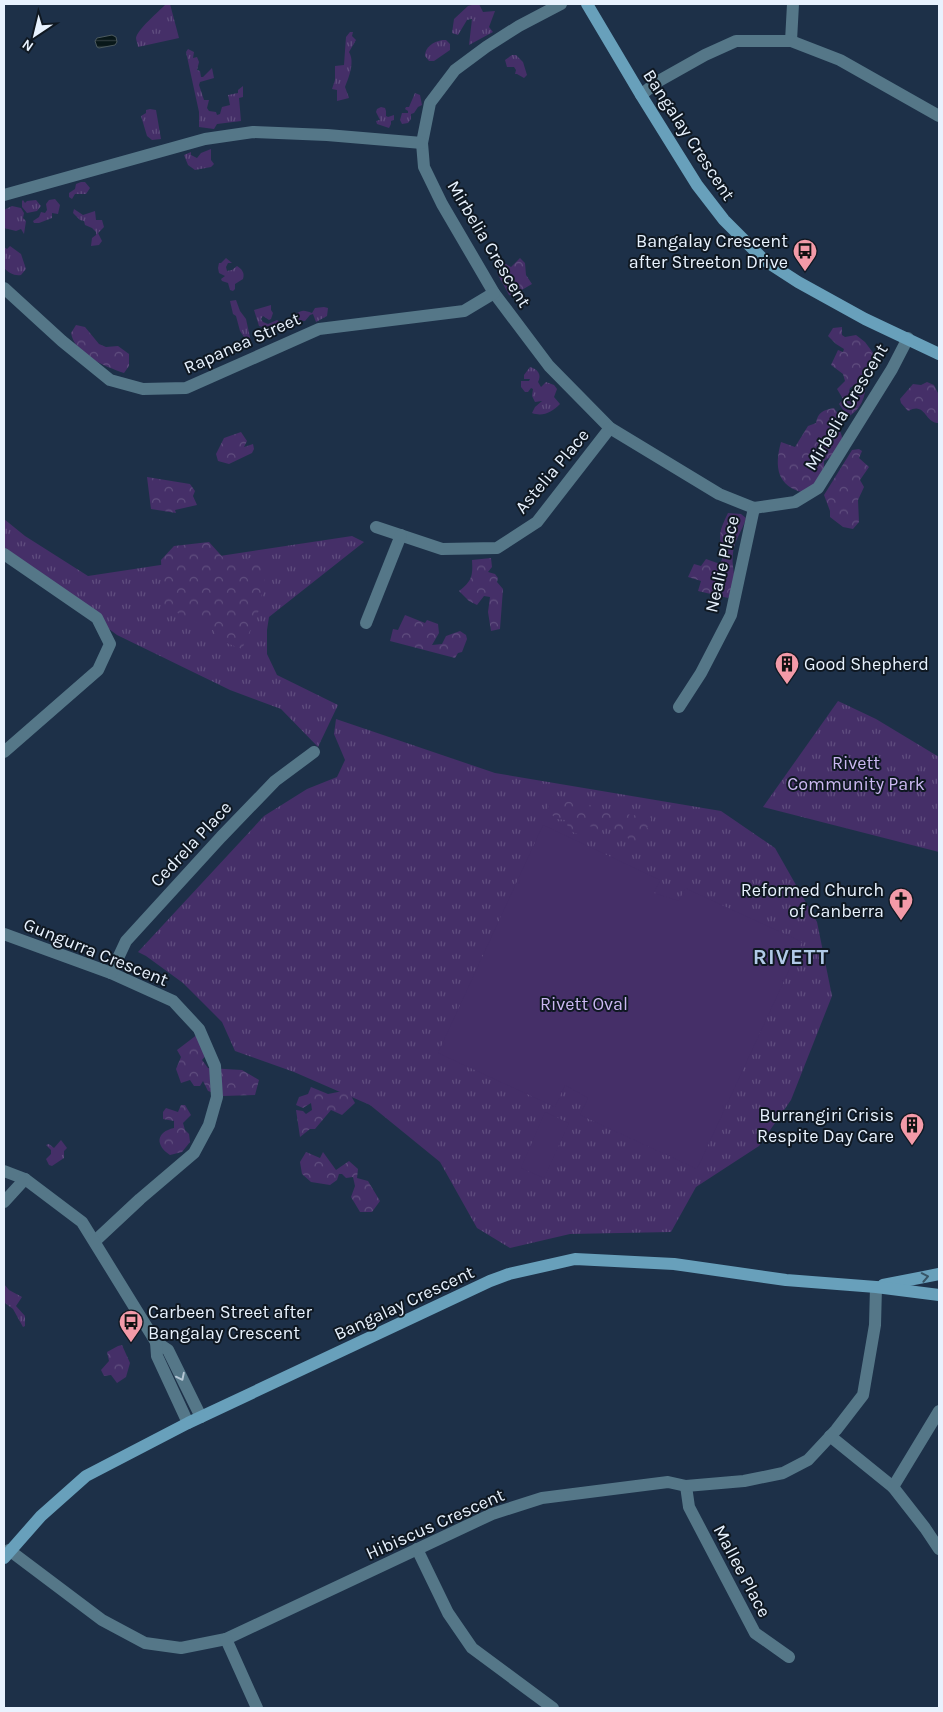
<svg xmlns="http://www.w3.org/2000/svg" width="943" height="1712" viewBox="0 0 943 1712" font-family="Karla,sans-serif">
  <defs>
    <pattern id="grass-tufts" width="24" height="20" patternUnits="userSpaceOnUse" patternTransform="scale(1.25)"><rect width="24" height="20" fill="#452f68"/><path d="M3 7l-1-3M5 7V3M7 7l1-3M15 17l-1-3M17 17v-4M19 17l1-3" fill="none" stroke="#604e7f"/></pattern>
    <pattern id="forest-crowns" width="20" height="18" patternUnits="userSpaceOnUse" patternTransform="scale(1.25)"><rect width="20" height="18" fill="#452f68"/><path d="M2 6a3 3 0 1 1 6 0M12 15a3 3 0 1 1 6 0" fill="none" stroke="#604e7f"/></pattern>
    <pattern id="water-rules" width="6" height="5" patternUnits="userSpaceOnUse" patternTransform="scale(1.25)"><rect width="6" height="5" fill="#081719"/><path d="M0 2.5h6" fill="none" stroke="#2c393c"/></pattern>
  </defs>
  <rect width="100%" height="100%" fill="#1d3048"/>
  <g fill="url(#grass-tufts)">
    <path d="M 166,4 L 170,4 L 179,38 L 138,47 C 138,44 136,41 136,38 C 137,30 159,11 166,4 Z"/>
    <polygon points="476,4 479,4 483,12 495,11 489,27 493,32 469,45 472,19 467,20 458,35 452,33 454,19 468,6"/>
    <path d="M 350,32 L 353,32 L 352,36 L 356,40 L 349,52 C 355,62 349,77 345,87 L 349,98 L 337,101 L 337,90 L 332,89 L 335,80 L 335,66 L 344,65 L 346,37 Z"/>
    <path d="M 442,40 L 446,40 L 450,44 L 450,50 L 434,61 L 429,61 L 425,56 C 425,47 433,42 442,40 Z"/>
    <polygon points="188,49 194,52 193,58 197,57 199,62 197,70 200,71 201,77 203,77 212,68 214,78 200,82 199,85 204,100 209,100 207,108 209,111 216,112 217,115 220,114 222,107 230,105 228,95 238,93 238,90 243,86 243,97 239,98 241,121 217,124 214,129 199,127 199,112 186,52"/>
    <polygon points="512,55 516,55 523,62 527,75 524,78 517,74 515,74 516,70 514,67 507,67 505,60"/>
    <polygon points="415,93 420,95 422,105 418,107 414,113 411,114 411,119 408,123 402,124 400,120 402,113 408,113 408,111 405,109 406,107 409,107"/>
    <polygon points="381,107 385,108 386,111 386,116 388,117 394,115 394,120 391,121 391,124 389,128 377,124 376,121 380,120 376,112 377,109"/>
    <polygon points="150,109 156,110 161,139 152,140 147,136 141,116 146,113 146,110"/>
    <polygon points="211,149 211,160 214,164 211,167 195,170 188,165 184,155 191,152 191,155 197,158 201,153"/>
    <polygon points="81,182 85,182 90,188 86,194 75,194 72,199 69,197 69,193 75,189 76,184"/>
    <polygon points="55,199 60,205 58,214 52,213 52,218 39,223 34,223 33,221 39,217 41,212 45,213 47,210 46,204 49,200"/>
    <polygon points="23,200 25,203 27,201 36,200 41,206 37,211 27,213 22,207 22,201"/>
    <polygon points="12,206 21,208 24,213 23,218 26,221 24,234 21,229 16,231 4,228 4,210"/>
    <polygon points="74,209 83,215 95,211 96,220 102,220 104,227 98,233 102,241 99,245 91,246 92,238 96,235 96,232 92,228 85,225 84,221 80,220 73,213"/>
    <path d="M 10,246 L 21,254 L 26,269 L 21,275 C 14,276 9,273 4,268 L 4,247 L 7,249 Z"/>
    <path d="M 226,258 L 232,263 L 228,263 L 226,267 L 227,271 L 232,270 L 237,266 C 242,269 245,273 243,279 L 235,284 L 235,289 L 233,291 L 230,290 L 228,283 L 222,281 L 221,279 L 225,276 L 219,273 L 218,268 L 219,263 L 221,263 Z"/>
    <polygon points="236,300 240,311 246,319 251,342 248,343 240,331 236,316 233,314 230,301"/>
    <path d="M 271,305 L 271,310 L 273,313 L 271,319 L 269,320 L 263,316 L 261,319 L 263,322 L 268,324 L 277,320 L 281,323 C 276,329 266,329 259,326 L 254,310 Z"/>
    <path d="M 324,307 L 328,308 L 327,316 L 316,322 L 313,314 L 310,315 L 305,321 L 298,320 L 296,314 C 303,309 305,311 312,313 L 315,308 Z"/>
    <path d="M 530,367 C 538,369 542,375 538,382 L 541,387 L 546,382 L 554,385 L 557,389 L 554,397 L 560,404 C 552,412 543,417 532,413 L 535,407 L 542,401 L 535,402 L 532,396 L 533,389 L 531,388 L 528,392 L 525,392 L 521,387 L 521,381 L 529,381 L 530,379 L 524,379 L 524,375 Z"/>
    <polygon points="4,519 25,536 88,576 352,536 364,542 269,617 267,630 267,654 277,675 338,705 318,747 281,709 230,690 117,635 4,550"/>
    <polygon points="838,701 876,719 939,757 939,852 763,807"/>
    <polygon points="336,719 495,773 721,811 775,848 817,922 832,996 791,1100 759,1146 696,1187 671,1232 570,1234 510,1248 477,1228 440,1162 370,1105 294,1072 235,1051 222,1022 183,983 146,956 138,952 264,816 307,789 337,777 345,760 334,734"/>
    <polygon points="61,1140 67,1148 64,1151 64,1158 52,1166 49,1165 46,1159 51,1154 51,1150 46,1145 49,1144 54,1148"/>
    <polygon points="4,1284 9,1290 22,1297 16,1306 25,1316 25,1326 23,1327 13,1309 5,1303"/>
  </g>
  <g fill="url(#forest-crowns)">
    <polygon points="520,258 525,263 526,275 532,284 520,291 522,295 519,296 515,293 512,296 509,295 497,273 500,266 506,264 511,267"/>
    <path d="M 76,325 L 85,327 L 99,344 L 106,347 L 118,346 L 129,354 L 129,366 L 124,373 C 104,366 75,355 71,333 Z"/>
    <path d="M 842,327 L 842,335 L 845,337 L 856,335 L 865,342 L 874,354 C 872,364 861,370 860,382 L 850,388 L 849,391 L 851,393 L 860,389 L 862,383 L 865,382 C 867,397 860,410 848,417 L 839,404 L 843,399 L 837,389 L 845,381 L 843,374 L 831,365 L 838,350 L 843,352 L 844,349 L 836,344 L 828,336 L 833,328 Z"/>
    <path d="M 927,382 L 934,385 L 939,395 L 939,423 C 924,423 926,401 908,411 L 901,403 L 900,399 L 913,384 L 921,385 Z"/>
    <path d="M 834,408 L 843,421 L 838,427 C 848,444 839,453 824,461 L 824,474 L 805,493 C 777,487 774,467 781,442 L 795,447 L 808,426 L 816,423 C 818,412 823,410 834,408 Z"/>
    <polygon points="241,432 247,441 244,447 253,444 254,449 252,453 229,464 218,461 216,454 224,438"/>
    <polygon points="859,449 862,451 859,458 869,467 860,480 864,487 858,500 859,522 853,529 843,527 830,517 830,511 824,495 852,450"/>
    <polygon points="147,477 190,484 195,491 193,496 197,505 175,510 176,513 151,509"/>
    <path d="M 728,513 L 741,514 L 746,518 C 743,530 734,540 733,553 C 731,565 736,577 735,589 L 728,598 L 698,591 L 701,581 L 688,577 L 694,564 L 701,566 L 706,559 L 720,564 L 724,554 C 717,535 720,530 728,513 Z"/>
    <polygon points="209,542 228,563 255,557 267,566 259,610 242,649 219,640 213,630 163,606 161,560 174,546"/>
    <path d="M 491,558 L 492,567 L 488,572 L 495,574 L 498,578 L 497,582 L 503,589 L 500,629 L 491,631 L 488,612 L 490,597 L 484,596 L 477,605 L 469,601 L 459,591 C 472,581 473,576 472,560 Z"/>
    <polygon points="405,615 425,623 427,620 438,624 439,633 432,645 442,644 446,636 460,631 466,635 467,639 462,652 458,653 455,658 390,641 393,629 398,630"/>
    <path d="M 556,795 L 569,802 C 581,797 588,805 598,809 C 610,813 622,811 633,816 L 639,813 L 651,818 L 651,827 L 647,827 L 651,832 L 641,843 L 633,845 L 627,837 L 616,837 L 608,826 L 600,832 L 594,827 L 588,826 L 590,832 L 580,835 L 570,831 L 565,820 L 557,819 L 547,811 L 552,796 Z"/>
    <polygon points="198,1034 208,1053 202,1060 208,1068 242,1070 259,1080 255,1095 223,1096 208,1091 203,1081 200,1086 194,1086 190,1080 181,1083 176,1069 181,1057 177,1050"/>
    <polygon points="311,1087 328,1094 348,1090 355,1103 342,1115 331,1110 315,1129 310,1129 300,1137 296,1110 303,1111 306,1114 312,1110 311,1103 303,1108 296,1105 299,1097 308,1094"/>
    <path d="M 181,1105 L 185,1105 L 191,1115 L 183,1123 L 185,1130 L 189,1134 L 190,1142 L 182,1152 L 170,1155 C 155,1145 156,1132 174,1128 L 174,1121 L 163,1119 L 163,1112 L 166,1108 L 178,1112 Z"/>
    <polygon points="306,1152 320,1158 323,1152 336,1170 349,1161 358,1169 357,1178 368,1181 380,1201 372,1212 360,1212 351,1197 355,1186 353,1177 346,1178 342,1174 339,1174 337,1180 330,1185 311,1182 302,1174 300,1162"/>
    <polygon points="122,1345 130,1363 126,1377 117,1383 111,1375 104,1376 101,1370 109,1361 107,1352 118,1346"/>
  </g>
  <g fill="#452f68">
    <polygon points="543,825 660,880 654,893 679,901 685,888 802,942 697,1169 580,1115 588,1098 565,1085 555,1107 438,1053"/>
    <polygon points="545,1112 569,1123 544,1178 521,1168"/>
  </g>
  <polygon fill="url(#water-rules)" stroke="#4b595e" points="112,35 116,37 117,42 115,45 99,48 97,47 95,41 97,38"/>
  <g fill="none" stroke-linecap="round" stroke-linejoin="round">
    <g stroke="#578" stroke-width="12">
      <polyline points="561,4 519,26 486,47 455,70 430,103 422,143 424,167 442,204 494,293 549,366 610,428 719,494 754,508 795,502 818,488 892,369 908,338"/>
      <polyline points="791,41 793,4"/>
      <polyline points="641,95 657,82 705,55 736,41 791,41 840,60 939,116"/>
      <polyline points="4,195 205,139 253,132 327,135 422,143"/>
      <polyline points="4,288 62,341 110,380 143,389 186,388 319,329 464,311 494,293"/>
      <polyline points="376,527 442,549 497,548 537,522 610,428"/>
      <polyline points="4,554 97,618 110,644 98,670 4,752"/>
      <polyline points="366,623 401,535"/>
      <polyline points="679,707 701,673 731,615 754,508"/>
      <polyline points="4,934 111,973 173,1001 199,1029 215,1066 217,1097 209,1125 194,1153 140,1199 95,1241"/>
      <polyline points="111,973 126,941 221,837 275,781 314,752"/>
      <polyline points="4,1171 25,1179 82,1222 156,1342 168,1350 201,1417"/>
      <polyline points="4,1202 25,1179"/>
      <polyline points="156,1342 157,1356 188,1423"/>
      <polyline points="830,1436 893,1487 925,1528 939,1549"/>
      <polyline points="686,1486 689,1507 755,1633 789,1657"/>
      <polyline points="893,1487 939,1411"/>
      <polyline points="417,1549 448,1613 472,1648 553,1708"/>
      <polyline points="9,1550 102,1620 145,1643 181,1648 226,1639 492,1514 542,1498 668,1482 686,1486 744,1481 783,1473 808,1460 836,1430 863,1395 875,1325 876,1287"/>
      <polyline points="226,1639 257,1708"/>
    </g>
    <g stroke="#68a0bb" stroke-width="12">
      <polyline points="587,4 641,95 697,185 724,220 764,260 798,282 865,319 939,354"/>
      <polyline points="883,1285 939,1274"/>
      <polyline points="4,1558 41,1516 86,1476 188,1423 490,1281 509,1274 575,1259 674,1264 786,1280 876,1287 939,1295"/>
    </g>
  </g>
  <defs><path id="oneway-chevron" d="M-2-3.5L2.5 0L-2 3.5" fill="none" stroke-width="1.6" stroke-linecap="round" stroke-linejoin="round" transform="scale(1.25)"/></defs>
  <use stroke="#375567" href="#oneway-chevron" transform="translate(925 1277) rotate(-11)"/>
  <use stroke="#b5c7d5" href="#oneway-chevron" transform="translate(181 1377) rotate(64)"/>
  <defs>
    <symbol id="bus-pin" viewBox="-11 -11 22 30"><path d="M0 17L-7.5 6A9.5 9.5 0 1 1 7.5 6Z" fill="#f39aa8" stroke="#0f1822"/><path d="M-5-6H5V4H4V6H2V4H-2V6H-4V4H-5ZM-3.5-4V0h7V-4ZM-3.5 1.2v1.5H-2V1.2ZM2 1.2v1.5H3.5V1.2Z" fill="#111"/></symbol>
    <symbol id="building-pin" viewBox="-11 -11 22 30"><path d="M0 17L-7.5 6A9.5 9.5 0 1 1 7.5 6Z" fill="#f39aa8" stroke="#0f1822"/><path d="M-4-6H4V6H1V3H-1V6H-4ZM-2.5-4.3h1.7v1.8h-1.7ZM.8-4.3h1.7v1.8H.8ZM-2.5-1h1.7V.8h-1.7ZM.8-1h1.7V.8H.8Z" fill="#111"/></symbol>
    <symbol id="church-pin" viewBox="-11 -11 22 30"><path d="M0 17L-7.5 6A9.5 9.5 0 1 1 7.5 6Z" fill="#f39aa8" stroke="#0f1822"/><path d="M-1.2-6h2.4v3.5h3.3v2.4h-3.3V6h-2.4V-.1h-3.3v-2.4h3.3Z" fill="#111"/></symbol>
  </defs>
  <g fill-rule="evenodd">
    <use href="#bus-pin" x="791" y="237" width="28" height="38"/>
    <use href="#building-pin" x="773" y="650" width="28" height="38"/>
    <use href="#church-pin" x="887" y="886" width="28" height="38"/>
    <use href="#building-pin" x="898" y="1111" width="28" height="38"/>
    <use href="#bus-pin" x="117" y="1308" width="28" height="38"/>
  </g>
  <g text-anchor="middle" stroke-width="4" stroke-linejoin="round" paint-order="stroke">
    <g font-size="18" fill="#e8f2fe" stroke="#0f1822">
      <text transform="translate(689 135) rotate(57)" y="6">Bangalay Crescent</text>
      <text transform="translate(489 244) rotate(59)" y="6">Mirbelia Crescent</text>
      <text transform="translate(242 343) rotate(-24)" y="6">Rapanea Street</text>
      <text transform="translate(846 407) rotate(-59)" y="6">Mirbelia Crescent</text>
      <text transform="translate(552 471) rotate(-50)" y="6">Astelia Place</text>
      <text transform="translate(722 564) rotate(-77)" y="6">Nealie Place</text>
      <text transform="translate(191 844) rotate(-47)" y="6">Cedrela Place</text>
      <text transform="translate(96 952) rotate(22)" y="6">Gungurra Crescent</text>
      <text transform="translate(404 1303) rotate(-25)" y="6">Bangalay Crescent</text>
      <text transform="translate(435 1524) rotate(-24)" y="6">Hibiscus Crescent</text>
      <text transform="translate(742 1571) rotate(62)" y="6">Mallee Place</text>
    </g>
    <g font-size="18" fill="#e8f2fe" stroke="#0f1822" text-anchor="end">
      <text x="788" y="247">Bangalay Crescent<tspan x="788" dy="21">after Streeton Drive</tspan></text>
      <text x="804" y="670" text-anchor="start">Good Shepherd</text>
      <text x="884" y="896">Reformed Church<tspan x="884" dy="21">of Canberra</tspan></text>
      <text x="894" y="1121">Burrangiri Crisis<tspan x="894" dy="21">Respite Day Care</tspan></text>
      <text x="148" y="1318" text-anchor="start">Carbeen Street after<tspan x="148" dy="21">Bangalay Crescent</tspan></text>
    </g>
    <g font-size="18" fill="#cbb8f1" stroke="#0f1822">
      <text x="856" y="769">Rivett<tspan x="856" dy="21">Community Park</tspan></text>
      <text x="584" y="1010">Rivett Oval</text>
    </g>
    <g font-size="22" font-weight="bold" letter-spacing="1" fill="#b1cae7" stroke="#0f1822">
      <text x="791" y="964">RIVETT</text>
    </g>
  </g>
  <rect width="943" height="1712" fill="none" stroke="#e8f2fe" stroke-width="10"/>
  <g transform="translate(35 35) rotate(215)" stroke="#0f1822" stroke-width="4" paint-order="stroke">
  <path d="M0-4L9 19L0 12L-9 19Z" fill="#e8f2fe"/>
  <text y="-8" font-size="14" font-weight="bold" text-anchor="middle" fill="#e8f2fe">N</text>
  </g>
</svg>
